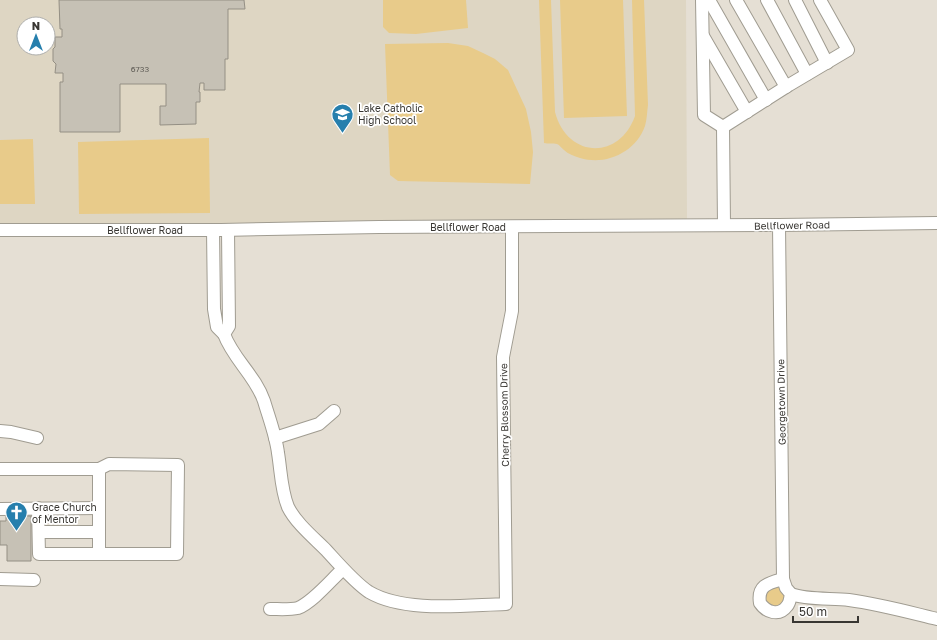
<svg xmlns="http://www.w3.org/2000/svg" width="937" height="640" viewBox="0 0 937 640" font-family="'Golos Text',sans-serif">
  <rect width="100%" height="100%" fill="#e5dfd4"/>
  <path fill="#ded6c3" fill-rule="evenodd" d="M 0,0 L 686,0 L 687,219 L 358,224 L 0,224 ZM 24,24 L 48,24 L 48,48 L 24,48 Z"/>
  <g fill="#e8cb8a">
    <polygon points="383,0 466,0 468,28 416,34 389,33 383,27"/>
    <path d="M 539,0 L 551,0 L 555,112 C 567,158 619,161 635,116 L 632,0 L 644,0 L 648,105 C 647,112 647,119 645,126 C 636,152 606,166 580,158 C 574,156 568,154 564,150 C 561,148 560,145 557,144 C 553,143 548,144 544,143 Z"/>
    <polygon points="560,0 623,0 627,116 564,118"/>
    <polygon points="448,43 468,46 483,53 495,59 508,70 526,109 531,132 533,152 530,184 398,181 390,175 385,44"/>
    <polygon points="209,138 210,213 79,214 78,142"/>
    <polygon points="33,139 35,204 0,204 0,140"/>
    <circle cx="775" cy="597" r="10"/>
  </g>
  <g fill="#c6c1b5" stroke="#948f84">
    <polygon points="59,0 244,0 245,9 228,9 228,59 225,59 225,90 204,90 204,83 200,83 199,92 200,92 200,102 196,102 196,124 160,125 160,106 166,106 166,84 120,84 120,132 60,132 60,82 63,82 63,73 55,73 56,64 53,61 53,49 55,47 55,37 62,37 62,29 60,29"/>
    <polygon points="14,514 27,514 27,516 31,516 31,561 7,561 7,545 0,545 0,521 6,521 6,516 14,516"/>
  </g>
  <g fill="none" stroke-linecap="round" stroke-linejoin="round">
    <defs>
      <g id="minor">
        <polyline points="702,0 704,115 723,127"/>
        <polyline points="709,0 766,100"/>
        <polyline points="736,0 786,87"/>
        <polyline points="767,0 807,74"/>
        <polyline points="795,0 827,63"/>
        <polyline points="703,36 747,112"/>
        <polyline points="723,127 789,85 848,50 820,0"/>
        <polyline points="723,127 724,225"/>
        <polyline points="779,225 783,579"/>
        <polyline points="0,230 221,230 379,227 779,225 937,223"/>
        <polyline points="213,230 214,309 217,327 224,334 229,326 228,230"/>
        <path d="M 224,334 C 233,359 255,375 264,401 C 269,418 276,436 278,453 C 281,471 281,490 288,507 C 296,523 313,537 326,550 C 337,562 355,583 369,592 C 405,613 465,605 506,604 L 503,357 L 512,311 L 512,227"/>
        <polyline points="0,431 11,432 37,438"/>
        <polyline points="275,438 319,424 334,411"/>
        <polyline points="0,469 99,469 99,554 177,554 178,465 109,464 99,469"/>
        <polyline points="38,508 39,554 99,554"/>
        <polyline points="0,509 99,508"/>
        <polyline points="39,532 99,532"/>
        <polyline points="0,579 34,580"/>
        <path d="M 783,579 L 786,588 L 791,594 C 790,598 790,603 787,606 C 779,617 766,612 760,603 C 757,585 769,583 783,579 Z"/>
        <path d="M 791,594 C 806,600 832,598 849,600 C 879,604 908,612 937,619"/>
        <path d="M 270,609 C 279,609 289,610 298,608 C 313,602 331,580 343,569"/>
      </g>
    </defs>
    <use href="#minor" stroke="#a09c91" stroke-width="14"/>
    <use href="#minor" stroke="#fff" stroke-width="12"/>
  </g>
  <defs>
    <symbol id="school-pin" viewBox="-11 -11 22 30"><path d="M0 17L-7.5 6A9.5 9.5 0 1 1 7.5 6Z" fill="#267fad" stroke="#fff"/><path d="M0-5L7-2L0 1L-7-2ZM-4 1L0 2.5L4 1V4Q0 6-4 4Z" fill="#fff"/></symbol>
    <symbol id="church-pin" viewBox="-11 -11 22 30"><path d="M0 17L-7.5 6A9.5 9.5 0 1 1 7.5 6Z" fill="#267fad" stroke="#fff"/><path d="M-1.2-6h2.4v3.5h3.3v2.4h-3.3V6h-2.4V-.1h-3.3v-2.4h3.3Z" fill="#fff"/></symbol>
  </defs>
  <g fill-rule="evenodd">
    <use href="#school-pin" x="330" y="102" width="25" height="34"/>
    <use href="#church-pin" x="4" y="500" width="25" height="34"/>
  </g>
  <g text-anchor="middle" stroke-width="3.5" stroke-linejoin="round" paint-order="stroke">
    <g font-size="8" fill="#5c5953">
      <text x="140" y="72">6733</text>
    </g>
    <g font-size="10" fill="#383632" stroke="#fff" text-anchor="start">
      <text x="358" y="112">Lake Catholic<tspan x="358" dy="12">High School</tspan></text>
      <text x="32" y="511">Grace Church<tspan x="32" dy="12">of Mentor</tspan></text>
    </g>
    <g font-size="10" fill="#383632" stroke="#fff">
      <text transform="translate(792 225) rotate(-1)" y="4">Bellflower Road</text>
      <text x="468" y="231">Bellflower Road</text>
      <text x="145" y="234">Bellflower Road</text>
      <text transform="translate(781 402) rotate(-91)" y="4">Georgetown Drive</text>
      <text transform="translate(504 415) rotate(-91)" y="4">Cherry Blossom Drive</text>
    </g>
  </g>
  <g transform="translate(36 36)"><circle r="19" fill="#ffffff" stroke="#afafad"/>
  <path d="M0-3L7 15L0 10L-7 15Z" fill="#267fad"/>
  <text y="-6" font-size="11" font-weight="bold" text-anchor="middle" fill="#383632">N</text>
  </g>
  <path d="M793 616v6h65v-6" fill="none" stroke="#383632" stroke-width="2"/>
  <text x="799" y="616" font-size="12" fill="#383632" stroke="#ffffff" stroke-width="3" paint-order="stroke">50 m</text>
</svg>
